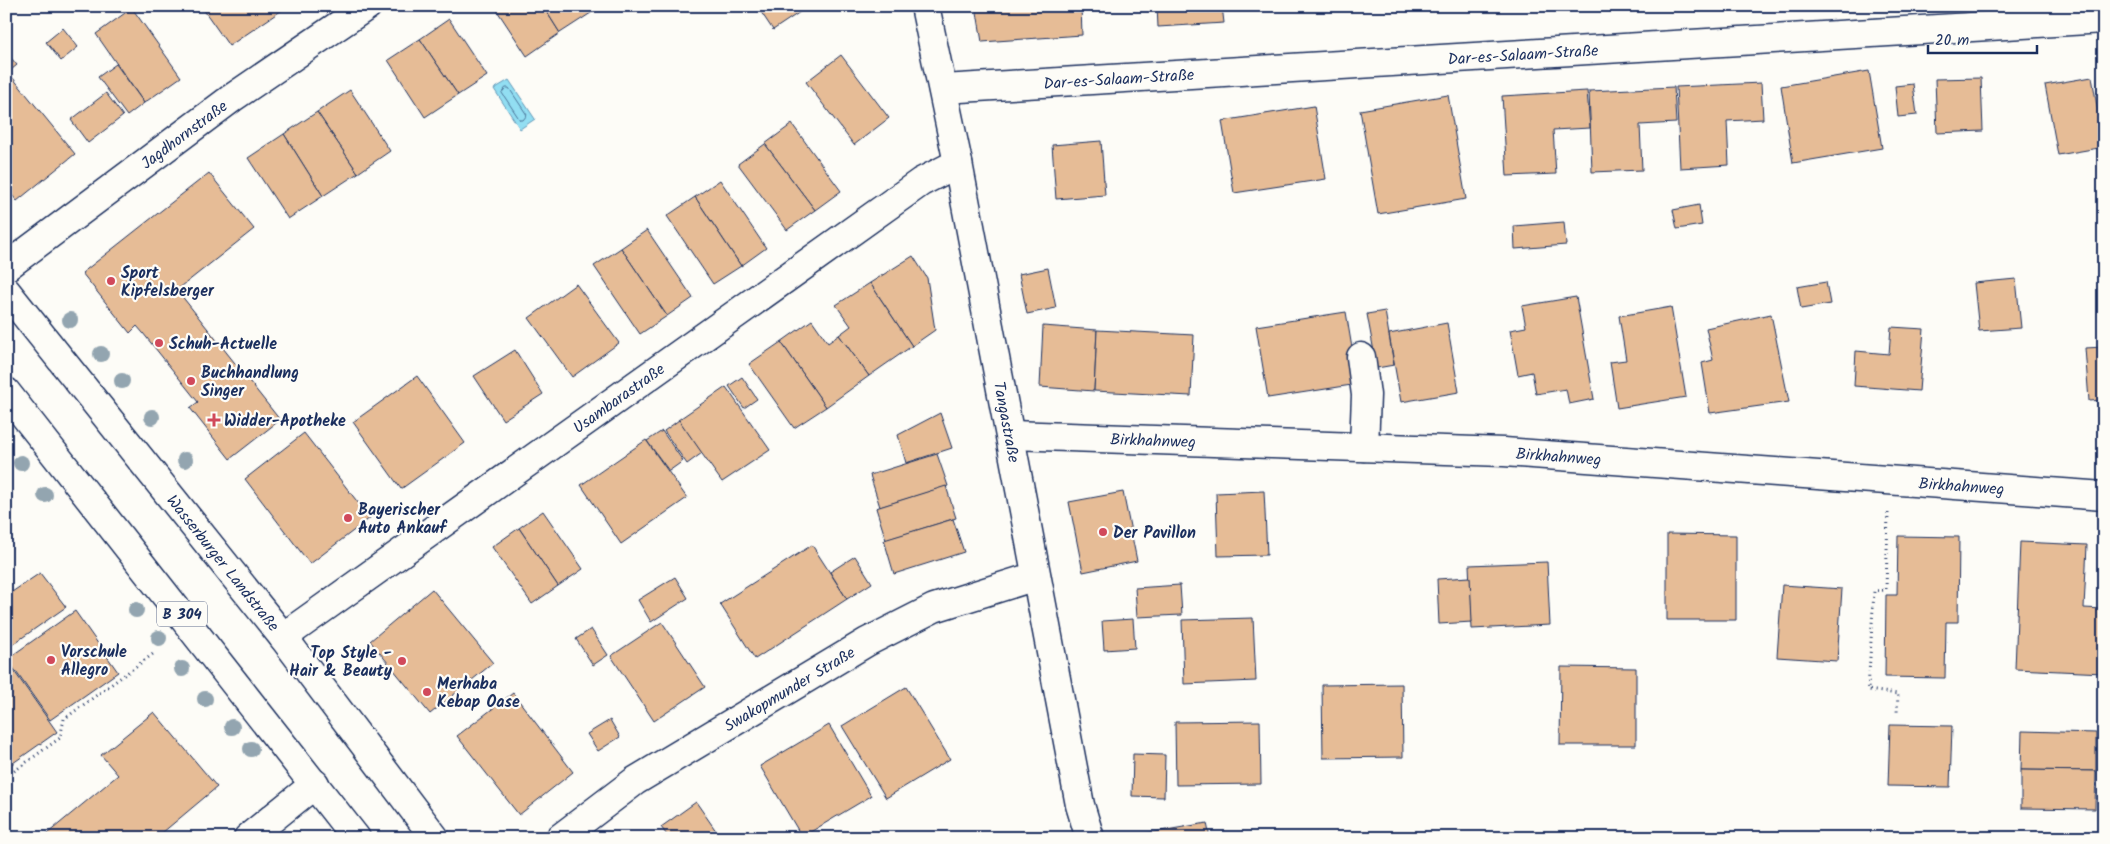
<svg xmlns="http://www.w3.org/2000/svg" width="2110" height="844" viewBox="0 0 2110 844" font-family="Kalam,sans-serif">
  <rect width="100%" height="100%" fill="#fdfcf7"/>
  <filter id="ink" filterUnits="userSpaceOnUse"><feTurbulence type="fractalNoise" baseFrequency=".02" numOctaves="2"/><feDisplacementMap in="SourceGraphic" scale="10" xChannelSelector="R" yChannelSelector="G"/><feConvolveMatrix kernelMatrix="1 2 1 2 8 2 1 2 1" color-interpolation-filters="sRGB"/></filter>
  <g filter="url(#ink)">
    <polygon fill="#92def2" stroke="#6298b7" points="509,80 535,119 520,129 494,89"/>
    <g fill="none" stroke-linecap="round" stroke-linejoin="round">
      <polygon stroke="#4b7599" stroke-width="1" points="506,88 509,88 527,115 523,120 520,120 502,93"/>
    </g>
    <g fill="#e6bc96" stroke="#1b2f5e">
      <polygon points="201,6 288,6 229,46"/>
      <polygon points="494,6 543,6 560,33 527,56"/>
      <polygon points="543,6 591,6 594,11 560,33"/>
      <polygon points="757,6 809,6 773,30"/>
      <polygon points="976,6 1081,6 1082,35 982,42"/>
      <polygon points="1157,6 1222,6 1224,23 1158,27"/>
      <polygon points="132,8 181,77 144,103 96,34"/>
      <polygon points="449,19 487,76 458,95 420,39"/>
      <polygon points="63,28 78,47 61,61 46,42"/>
      <polygon points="420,39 458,95 425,117 388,60"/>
      <polygon points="6,52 17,65 6,74"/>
      <polygon points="841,55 889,118 854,145 806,82"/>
      <polygon points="116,64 144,103 127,116 98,77"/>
      <polygon points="1869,71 1882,148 1793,163 1781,86"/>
      <polygon points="8,72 75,154 17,201 6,188 6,74"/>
      <polygon points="2092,77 2104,147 2058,155 2045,85"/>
      <polygon points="1981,78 1983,131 1937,133 1935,79"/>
      <polygon points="1761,83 1763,119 1727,121 1729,165 1680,168 1676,87"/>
      <polygon points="1913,84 1917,115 1898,117 1895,86"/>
      <polygon points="1674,87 1676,123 1640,125 1642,170 1592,172 1589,91"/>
      <polygon points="350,90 390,151 358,173 317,112"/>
      <polygon points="1587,91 1590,128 1553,130 1556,174 1507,176 1502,96"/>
      <polygon points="106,93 123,116 88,143 71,120"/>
      <polygon points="1448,95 1466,199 1378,214 1360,110"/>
      <polygon points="1314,106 1326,179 1234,193 1222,121"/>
      <polygon points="317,112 358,173 323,196 284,134"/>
      <polygon points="792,124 841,191 815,210 765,144"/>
      <polygon points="284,134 323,196 288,219 248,158"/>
      <polygon points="1101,141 1105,195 1056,199 1052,145"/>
      <polygon points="765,144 815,210 787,230 738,164"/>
      <polygon points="209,173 254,229 177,290 280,420 230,459 190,408 198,402 143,333 137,326 130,333 82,273"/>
      <polygon points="720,180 766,248 741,266 695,197"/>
      <polygon points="695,197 741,266 713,284 667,216"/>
      <polygon points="1699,205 1702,225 1677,229 1673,210"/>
      <polygon points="1564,222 1566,245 1515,249 1514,226"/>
      <polygon points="647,230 693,298 667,316 621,248"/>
      <polygon points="621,248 667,316 640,334 594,266"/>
      <polygon points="913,256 927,278 935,330 912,346 870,283"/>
      <polygon points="1048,268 1056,308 1027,314 1019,274"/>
      <polygon points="2016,279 2021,328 1979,331 1974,283"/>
      <polygon points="1826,282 1830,304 1801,309 1797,287"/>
      <polygon points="870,283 912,346 869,376 839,335 851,326 836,305"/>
      <polygon points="576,284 619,343 572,377 529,318"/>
      <polygon points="1576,297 1594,399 1569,404 1566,389 1536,394 1532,372 1518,375 1510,330 1526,327 1522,306"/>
      <polygon points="1671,307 1686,397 1617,408 1610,362 1626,360 1619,316"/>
      <polygon points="1385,311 1394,365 1377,368 1367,314"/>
      <polygon points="1346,312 1358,384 1268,398 1256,326"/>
      <polygon points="1771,314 1789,402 1710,413 1702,363 1713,360 1706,328"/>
      <polygon points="812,320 828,343 839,335 869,376 826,407 781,342"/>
      <polygon points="1447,323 1459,392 1401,402 1389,334"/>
      <polygon points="1043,326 1097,330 1094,391 1040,387"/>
      <polygon points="1891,327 1924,329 1919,391 1854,386 1856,351 1889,354"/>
      <polygon points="1097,330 1194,335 1191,396 1094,391"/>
      <polygon points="781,342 826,407 794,428 749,364"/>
      <polygon points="2104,347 2104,400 2089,401 2085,348"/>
      <polygon points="515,350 543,394 503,420 474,376"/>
      <polygon points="417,376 465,443 401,489 353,422"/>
      <polygon points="742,377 757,399 744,408 729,386"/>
      <polygon points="726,387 770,450 722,482 678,420"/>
      <polygon points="940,413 952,448 906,463 898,435"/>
      <polygon points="679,420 702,453 687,464 664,431"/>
      <polygon points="662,431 683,461 669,471 647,441"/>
      <polygon points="304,433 370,518 310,564 245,479"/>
      <polygon points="646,440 687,498 621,544 581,485"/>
      <polygon points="937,454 948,486 880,507 870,475"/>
      <polygon points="946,486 956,518 886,540 876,508"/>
      <polygon points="1264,491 1267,555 1218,556 1216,493"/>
      <polygon points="1123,492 1137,561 1083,572 1069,502"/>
      <polygon points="543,511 583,569 558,586 519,528"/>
      <polygon points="953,519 964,552 894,574 884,540"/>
      <polygon points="519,528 558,586 532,604 492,547"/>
      <polygon points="1667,534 1736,535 1736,620 1667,620"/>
      <polygon points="1898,536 1959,537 1958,622 1946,622 1945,678 1885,677 1886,595 1897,595"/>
      <polygon points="2020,542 2087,545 2084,608 2104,609 2104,673 2015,669"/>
      <polygon points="812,545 847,599 755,659 720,604"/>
      <polygon points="855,556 872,583 847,599 830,572"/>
      <polygon points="1547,562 1550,625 1472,629 1469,565"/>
      <polygon points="40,573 66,607 6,649 6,596"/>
      <polygon points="675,577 688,598 651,622 638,600"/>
      <polygon points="1470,577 1472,622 1439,624 1437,579"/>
      <polygon points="1180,585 1182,615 1137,617 1135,588"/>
      <polygon points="1782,585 1842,589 1837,661 1777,657"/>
      <polygon points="432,589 493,663 430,714 370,641"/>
      <polygon points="75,611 118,672 50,720 7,659"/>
      <polygon points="1253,618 1256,681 1184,684 1182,620"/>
      <polygon points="1133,619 1135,648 1104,650 1102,621"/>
      <polygon points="662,622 705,687 654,721 611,656"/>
      <polygon points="591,629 608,655 593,665 576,639"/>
      <polygon points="1561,667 1636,668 1636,745 1560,745"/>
      <polygon points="14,671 57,732 6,768 6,676"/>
      <polygon points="1402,684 1403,757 1323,758 1322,685"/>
      <polygon points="906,687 950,759 886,798 842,726"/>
      <polygon points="513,693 573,772 519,815 457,736"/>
      <polygon points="154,712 217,787 156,838 42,838 118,775 101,755"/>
      <polygon points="610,720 620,737 598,751 587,734"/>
      <polygon points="1260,721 1261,784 1176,785 1175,722"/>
      <polygon points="829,725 871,796 802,837 760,766"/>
      <polygon points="1890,725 1952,726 1950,787 1888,786"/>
      <polygon points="2022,731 2096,733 2096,771 2021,770"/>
      <polygon points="1133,754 1165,755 1164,797 1132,796"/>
      <polygon points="2021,770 2096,771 2095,809 2021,808"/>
      <polygon points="696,802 721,838 669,838 661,827"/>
      <polygon points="1207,823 1210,838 1144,838 1143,834"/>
    </g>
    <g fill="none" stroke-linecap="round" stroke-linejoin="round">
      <defs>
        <g id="minor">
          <path id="s1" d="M 925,6 L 958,163 L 1080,805 L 1090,838"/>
          <path id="s2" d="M 943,89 L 2104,19"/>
          <path id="s3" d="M 6,267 L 232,98 L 367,6"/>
          <polyline points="1361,357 1366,395 1364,447"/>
          <path id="s4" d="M 1011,435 L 1504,452 L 2104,496"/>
          <path id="s5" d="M 283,637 L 921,182 L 958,163"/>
          <polyline points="248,838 315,784"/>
          <path id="s6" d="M 560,838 L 635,781 L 867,642 L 934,608 L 1036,576"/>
        </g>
        <g id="major">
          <path id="s7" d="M 6,291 L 283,637 L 435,838"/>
          <polyline points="6,392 356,838"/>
        </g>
      </defs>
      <use href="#minor" stroke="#1b2f5e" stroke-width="31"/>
      <use href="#major" stroke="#1b2f5e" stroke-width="31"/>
      <g stroke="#1b2f5e" stroke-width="3" stroke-dasharray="1 4" stroke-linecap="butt">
        <polyline points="1888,513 1886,590 1874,591 1868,690 1898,694 1897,713"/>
        <polyline points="6,777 60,738 64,719 153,654"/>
      </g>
      <use href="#minor" stroke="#fdfcf7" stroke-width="28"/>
      <use href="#major" stroke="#fdfcf7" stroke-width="28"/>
    </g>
    <g fill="#93a5b0">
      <circle cx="70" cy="320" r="8"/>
      <circle cx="101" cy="354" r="8"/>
      <circle cx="122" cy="381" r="8"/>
      <circle cx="152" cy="417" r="8"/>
      <circle cx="185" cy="460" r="8"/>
      <circle cx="21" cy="463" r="8"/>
      <circle cx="45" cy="495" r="8"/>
      <circle cx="136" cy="610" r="8"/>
      <circle cx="159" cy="638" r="8"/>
      <circle cx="182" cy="669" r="8"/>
      <circle cx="205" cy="699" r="8"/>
      <circle cx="232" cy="727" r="8"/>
      <circle cx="251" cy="749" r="8"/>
    </g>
  </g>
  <g fill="#d1495b" stroke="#fdfcf7" stroke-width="2">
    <circle cx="111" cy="281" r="5"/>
    <circle cx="159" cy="343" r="5"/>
    <circle cx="191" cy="381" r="5"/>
    <path d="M211.5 412.5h5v5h5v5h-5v5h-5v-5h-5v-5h5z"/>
    <circle cx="348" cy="518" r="5"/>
    <circle cx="1103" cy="532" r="5"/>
    <circle cx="51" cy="660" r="5"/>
    <circle cx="402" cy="661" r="5"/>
    <circle cx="427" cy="692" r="5"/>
  </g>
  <g text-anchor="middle" stroke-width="4.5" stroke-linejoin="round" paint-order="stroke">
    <rect fill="#fdfcf7" stroke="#5f6c8c" stroke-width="1" x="157" y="601.5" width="50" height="25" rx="4"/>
    <g font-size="15" font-weight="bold" fill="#1b2f5e">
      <text x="182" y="619">B 304</text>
    </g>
    <g font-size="16" fill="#1b2f5e" stroke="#fdfcf7">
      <text dy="6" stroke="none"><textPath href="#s2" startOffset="581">Dar-es-Salaam-Straße</textPath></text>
      <text dy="6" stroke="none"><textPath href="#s2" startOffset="176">Dar-es-Salaam-Straße</textPath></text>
      <text dy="6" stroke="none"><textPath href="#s3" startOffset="222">Jagdhornstraße</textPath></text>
      <text dy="6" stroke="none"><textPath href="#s5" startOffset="412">Usambarastraße</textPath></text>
      <text dy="6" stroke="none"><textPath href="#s1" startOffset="424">Tangastraße</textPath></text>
      <text dy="6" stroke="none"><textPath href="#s4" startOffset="142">Birkhahnweg</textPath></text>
      <text dy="6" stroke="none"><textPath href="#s4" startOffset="548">Birkhahnweg</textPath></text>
      <text dy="6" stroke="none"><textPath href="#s4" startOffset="952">Birkhahnweg</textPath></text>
      <text dy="6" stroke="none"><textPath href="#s7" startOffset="348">Wasserburger Landstraße</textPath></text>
      <text dy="6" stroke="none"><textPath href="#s6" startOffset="274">Swakopmunder Straße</textPath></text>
    </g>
    <g font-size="16" font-weight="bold" fill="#1b2f5e" stroke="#fdfcf7" text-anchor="start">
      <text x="121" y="278">Sport<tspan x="121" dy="18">Kipfelsberger</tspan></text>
      <text x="169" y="349">Schuh-Actuelle</text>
      <text x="201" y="378">Buchhandlung<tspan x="201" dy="18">Singer</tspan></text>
      <text x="224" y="426">Widder-Apotheke</text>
      <text x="358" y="515">Bayerischer<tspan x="358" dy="18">Auto Ankauf</tspan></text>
      <text x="1113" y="538">Der Pavillon</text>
      <text x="61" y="657">Vorschule<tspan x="61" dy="18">Allegro</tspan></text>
      <text x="392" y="658" text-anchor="end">Top Style -<tspan x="392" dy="18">Hair &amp; Beauty</tspan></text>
      <text x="437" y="689">Merhaba<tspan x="437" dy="18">Kebap Oase</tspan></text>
    </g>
  </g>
  <rect width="2110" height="844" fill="none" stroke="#fdfcf7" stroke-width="25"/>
  <rect x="12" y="12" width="2085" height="819" fill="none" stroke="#1b2f5e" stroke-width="2" filter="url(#ink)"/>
  <path d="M1928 45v8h109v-8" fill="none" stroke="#1b2f5e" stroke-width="2.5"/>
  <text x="1935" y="45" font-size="15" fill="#1b2f5e" stroke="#fdfcf7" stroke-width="4" paint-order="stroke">20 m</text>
</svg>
